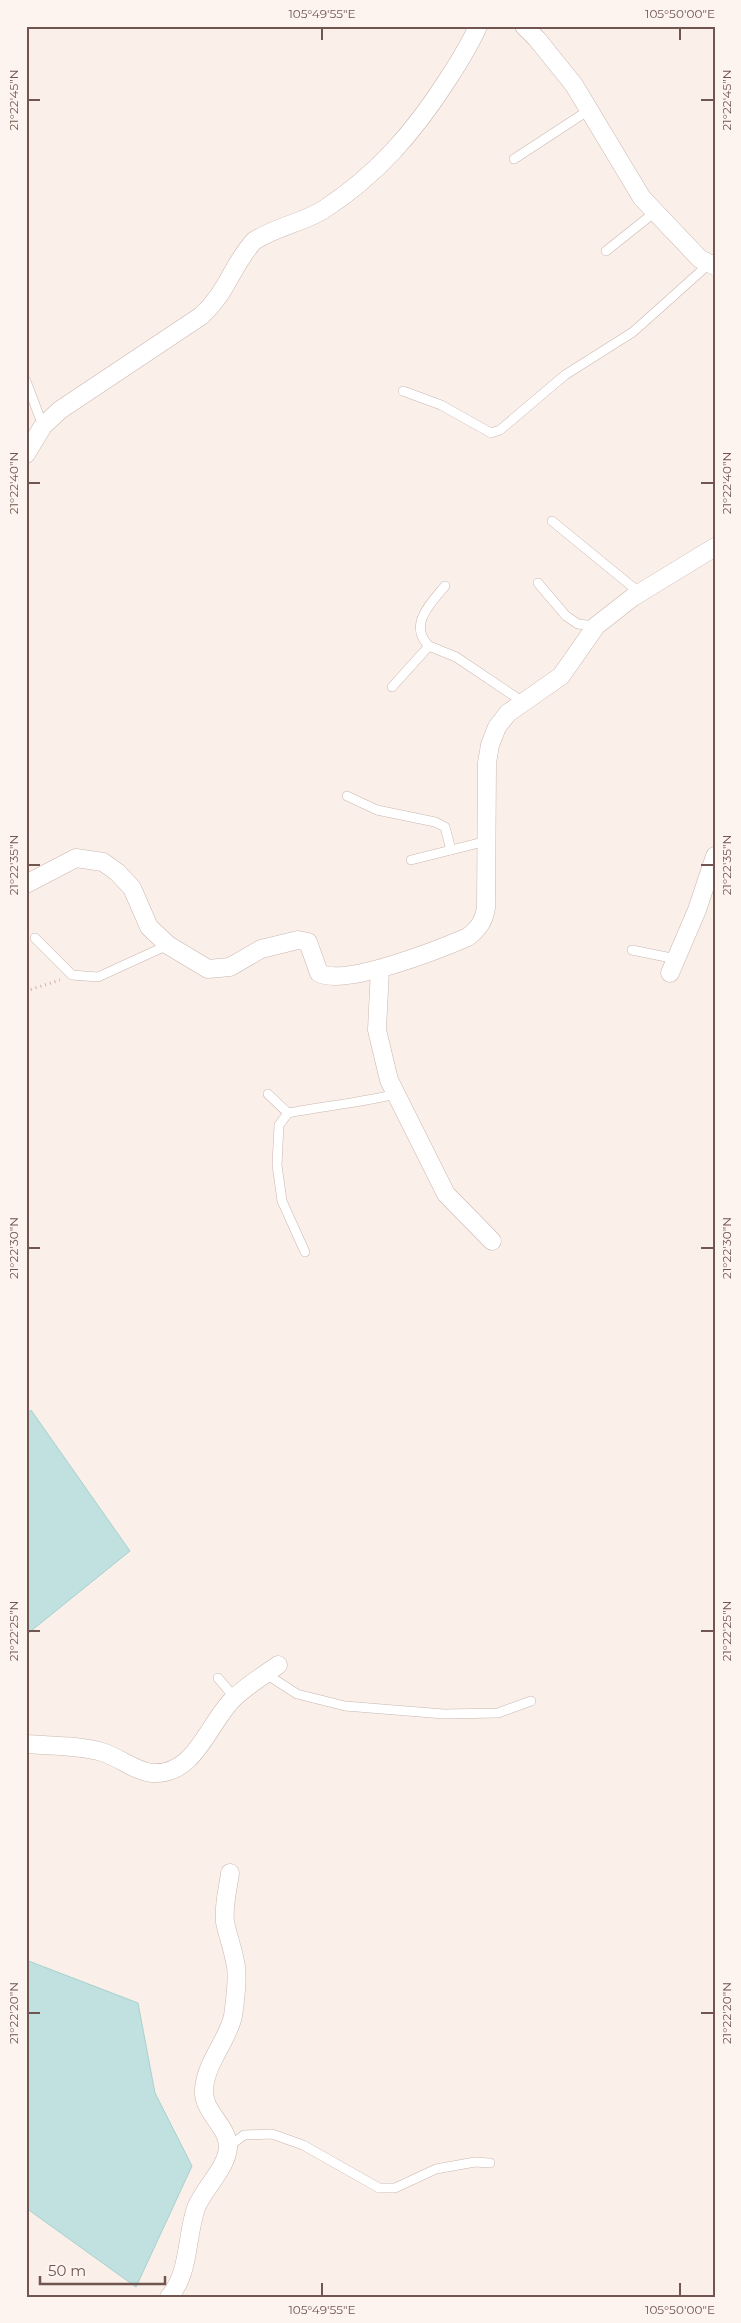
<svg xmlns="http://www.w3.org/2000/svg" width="741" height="2323" viewBox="0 0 741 2323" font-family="Montserrat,sans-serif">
  <rect width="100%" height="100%" fill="#faf0e9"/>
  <g fill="#c0e1df" stroke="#a7d1cf">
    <polygon points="31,1410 130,1551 26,1635 26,1415"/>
    <polygon points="26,1960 138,2003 155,2093 192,2166 136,2287 26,2208"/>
  </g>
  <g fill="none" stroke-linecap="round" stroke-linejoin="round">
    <defs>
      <g id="service">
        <polyline points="514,159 589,110"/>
        <polyline points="606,251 655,212"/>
        <polyline points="26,381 43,426"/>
        <polyline points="403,391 441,405 491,433 500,430 565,375 633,332 709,264"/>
        <polyline points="552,521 640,593"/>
        <polyline points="538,583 566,616 578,624 596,626"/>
        <path d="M 429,646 C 408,625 430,604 445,586"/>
        <polyline points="392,687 429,646 456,657 523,702"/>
        <polyline points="347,796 377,810 435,822 445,827 451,850"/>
        <polyline points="411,860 487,841"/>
        <polyline points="35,938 72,975 98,977 168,945"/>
        <polyline points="632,950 676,959"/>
        <polyline points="268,1094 288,1113"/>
        <path d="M 305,1252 L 282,1201 L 277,1165 L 279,1125 L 288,1113 C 324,1106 360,1103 396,1094"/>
        <polyline points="266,1674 297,1694 345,1706 444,1714 498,1713 531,1701"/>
        <polyline points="218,1678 235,1698"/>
        <polyline points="228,2147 244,2135 272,2134 303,2145 379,2188 395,2188 436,2169 475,2162 490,2163"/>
      </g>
      <g id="minor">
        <polyline points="524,26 537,39 574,85 642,198 700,259 715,266"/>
        <path d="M 26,454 L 43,426 L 60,410 L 201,316 C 227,293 232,265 254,241 C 275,227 302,223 323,210 C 377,175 414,132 448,79 C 459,62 470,45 478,26"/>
        <path d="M 26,884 L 76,858 L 103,862 L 117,872 L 132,888 L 149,927 L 168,945 L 208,969 L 230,967 L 261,949 L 298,940 L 308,942 L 319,973 C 345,987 440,949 468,937 C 479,928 484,921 486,908 L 487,763 L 490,745 L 497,727 L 508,713 L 561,676 L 596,626 L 633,597 L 715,547"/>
        <polyline points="380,969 377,1030 389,1080 446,1194 492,1241"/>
        <polyline points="670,973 697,910 715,856"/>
        <path d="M 26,1744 C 51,1746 78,1745 102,1752 C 119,1757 134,1771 152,1773 C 196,1776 208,1722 235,1697 C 248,1685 264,1675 278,1665"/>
        <path d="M 169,2297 C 190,2273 186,2237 196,2208 C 204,2188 226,2169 228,2148 C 229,2126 202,2112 204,2089 C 206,2062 228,2040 233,2016 C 235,2002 238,1981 236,1967 C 234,1952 228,1937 225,1922 C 223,1907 228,1889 230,1873"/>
      </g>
    </defs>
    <use href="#service" stroke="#cab6b0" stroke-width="10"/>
    <use href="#minor" stroke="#cab6b0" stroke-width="19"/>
    <polyline stroke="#d0aea7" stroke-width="3" stroke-dasharray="1 4" stroke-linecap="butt" points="26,991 60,980"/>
    <use href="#service" stroke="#fff" stroke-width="9"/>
    <use href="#minor" stroke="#fff" stroke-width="18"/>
  </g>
  <path fill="none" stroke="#715550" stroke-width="2" d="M 322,28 L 322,40M 680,28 L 680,40M 28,100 L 40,100M 701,100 L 714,100M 28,483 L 40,483M 701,483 L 714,483M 28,865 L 40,865M 701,865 L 714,865M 28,1248 L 40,1248M 701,1248 L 714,1248M 28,1631 L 40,1631M 701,1631 L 714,1631M 28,2013 L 40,2013M 701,2013 L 714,2013M 322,2283 L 322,2296M 680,2283 L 680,2296"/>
  <rect width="741" height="2323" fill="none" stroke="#fdf4ef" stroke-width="55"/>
  <path d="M40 2276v8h125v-8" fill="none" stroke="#715550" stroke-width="2.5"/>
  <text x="48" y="2276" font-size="15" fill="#715550" stroke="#fdf4ef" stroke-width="4" paint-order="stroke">50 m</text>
  <rect x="28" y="28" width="686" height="2268" fill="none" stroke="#715550" stroke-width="2"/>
  <g font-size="12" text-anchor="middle" fill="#715550">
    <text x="322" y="18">105°49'55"E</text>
    <text x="680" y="18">105°50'00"E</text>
    <text transform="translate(14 100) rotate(-90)" y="4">21°22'45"N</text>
    <text transform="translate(727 100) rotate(-90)" y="4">21°22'45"N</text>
    <text transform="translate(14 483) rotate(-90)" y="4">21°22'40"N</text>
    <text transform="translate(727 483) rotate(-90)" y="4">21°22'40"N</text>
    <text transform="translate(14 865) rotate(-90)" y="4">21°22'35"N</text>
    <text transform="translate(727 865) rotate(-90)" y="4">21°22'35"N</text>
    <text transform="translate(14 1248) rotate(-90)" y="4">21°22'30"N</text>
    <text transform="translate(727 1248) rotate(-90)" y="4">21°22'30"N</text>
    <text transform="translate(14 1631) rotate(-90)" y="4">21°22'25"N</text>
    <text transform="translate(727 1631) rotate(-90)" y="4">21°22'25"N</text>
    <text transform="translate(14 2013) rotate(-90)" y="4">21°22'20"N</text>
    <text transform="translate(727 2013) rotate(-90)" y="4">21°22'20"N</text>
    <text x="322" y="2314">105°49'55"E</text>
    <text x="680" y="2314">105°50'00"E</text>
  </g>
</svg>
